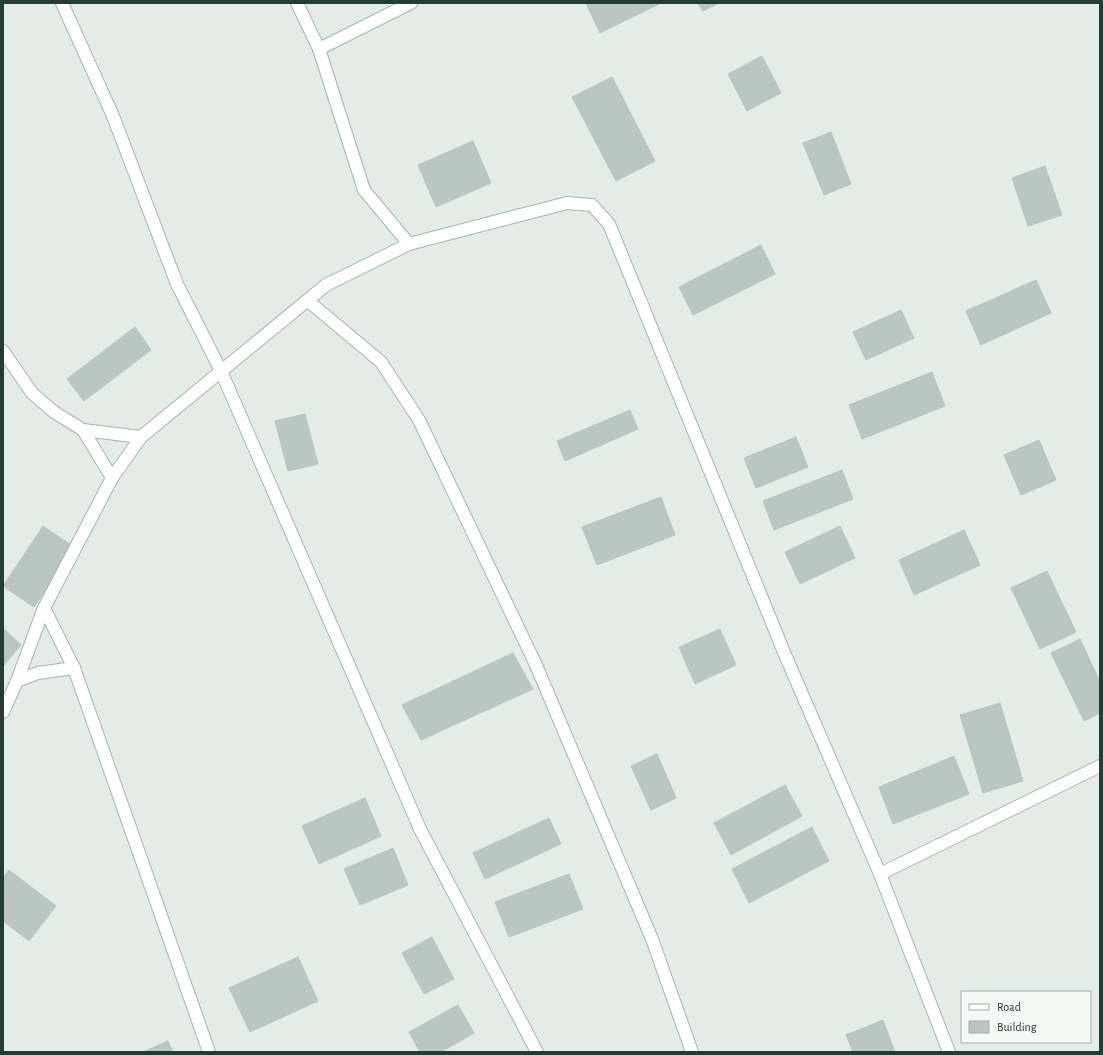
<svg xmlns="http://www.w3.org/2000/svg" width="1103" height="1055" viewBox="0 0 1103 1055" font-family="'Alegreya Sans',sans-serif">
  <rect width="100%" height="100%" fill="#e4ece8"/>
  <g fill="#b9c6c1" stroke="#b7c5bf">
    <polygon points="586,3 661,3 600,33"/>
    <polygon points="698,3 719,3 703,11"/>
    <polygon points="762,56 781,93 747,111 728,74"/>
    <polygon points="612,77 655,161 616,181 572,97"/>
    <polygon points="831,132 851,184 824,195 803,143"/>
    <polygon points="473,141 491,183 436,207 418,165"/>
    <polygon points="1045,166 1062,215 1028,226 1012,178"/>
    <polygon points="761,245 775,274 693,315 679,287"/>
    <polygon points="1036,280 1051,313 981,345 966,311"/>
    <polygon points="901,310 914,338 866,360 853,332"/>
    <polygon points="135,327 151,350 84,401 67,379"/>
    <polygon points="932,372 945,406 862,439 849,405"/>
    <polygon points="630,410 638,429 565,461 557,441"/>
    <polygon points="305,414 318,464 288,471 275,421"/>
    <polygon points="796,437 808,467 756,488 744,458"/>
    <polygon points="1039,440 1056,480 1021,495 1004,455"/>
    <polygon points="842,470 853,499 774,530 763,501"/>
    <polygon points="661,497 675,535 597,565 582,527"/>
    <polygon points="43,526 74,547 34,607 3,586"/>
    <polygon points="840,526 855,558 800,584 785,552"/>
    <polygon points="964,530 980,565 914,595 899,560"/>
    <polygon points="1047,571 1076,632 1040,649 1011,588"/>
    <polygon points="3,628 21,645 3,666"/>
    <polygon points="720,629 736,665 695,684 679,647"/>
    <polygon points="1080,639 1100,682 1100,713 1084,721 1051,653"/>
    <polygon points="513,653 533,689 421,740 402,705"/>
    <polygon points="1000,703 1023,781 983,793 960,715"/>
    <polygon points="657,754 676,798 651,810 631,766"/>
    <polygon points="954,756 969,794 893,824 879,787"/>
    <polygon points="785,785 802,816 731,855 714,823"/>
    <polygon points="365,798 381,836 319,864 302,826"/>
    <polygon points="549,818 561,844 485,879 473,853"/>
    <polygon points="812,827 829,861 749,903 732,869"/>
    <polygon points="393,848 408,885 360,905 344,869"/>
    <polygon points="9,870 56,906 29,941 3,921 3,878"/>
    <polygon points="569,874 583,909 509,937 495,902"/>
    <polygon points="432,937 454,979 424,994 402,953"/>
    <polygon points="298,957 318,1001 250,1032 229,988"/>
    <polygon points="458,1005 474,1033 441,1052 420,1052 409,1032"/>
    <polygon points="883,1020 895,1052 853,1052 846,1035"/>
    <polygon points="168,1041 173,1052 143,1052"/>
  </g>
  <g fill="none" stroke-linecap="round" stroke-linejoin="round">
    <defs>
      <g id="street">
        <polyline points="62,3 113,116 177,284 221,371 420,829 537,1052"/>
        <polyline points="297,3 319,49 364,190 409,244"/>
        <polyline points="319,49 411,3"/>
        <polyline points="307,300 381,362 419,420 536,665 652,939 692,1052"/>
        <polyline points="3,351 32,393 54,412 83,430 141,437"/>
        <polyline points="83,430 112,478"/>
        <polyline points="44,608 74,668 209,1052"/>
        <polyline points="17,681 38,673 74,668"/>
        <polyline points="3,712 17,681 44,608 112,478 141,437 326,285 409,244 567,203 592,205 609,224 786,657 880,874 949,1052"/>
        <polyline points="880,874 1100,766"/>
      </g>
    </defs>
    <use href="#street" stroke="#a7b3af" stroke-width="14"/>
    <use href="#street" stroke="#fff" stroke-width="12"/>
  </g>
  <rect width="1103" height="1055" fill="none" stroke="#253b36" stroke-width="8"/>
  <rect x="961" y="991" width="130" height="52" fill="#f4f9f6" stroke="#a1ada9"/>
  <rect x="969" y="1004" width="20" height="6" fill="#ffffff" stroke="#a1ada9"/>
  <text x="997" y="1011" font-size="12" fill="#253b36">Road</text>
  <rect x="969" y="1021" width="20" height="12" fill="#b9c6c1" stroke="#a1ada9"/>
  <text x="997" y="1031" font-size="12" fill="#253b36">Building</text>
</svg>
